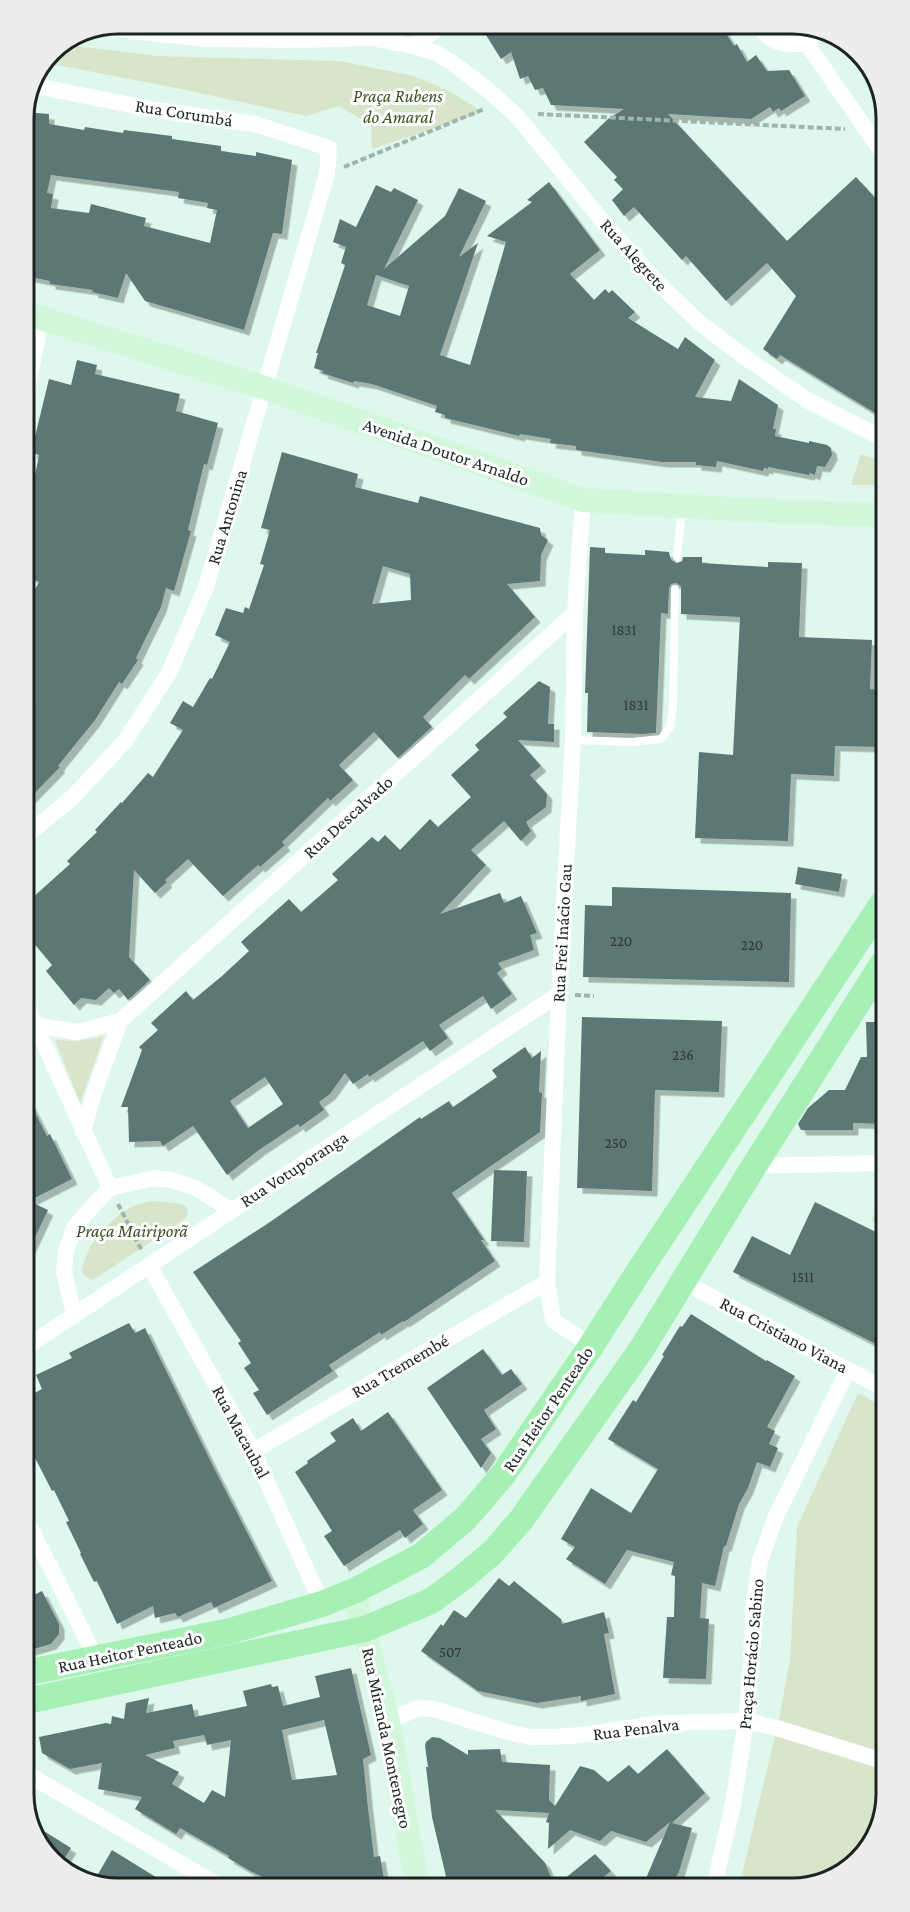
<svg xmlns="http://www.w3.org/2000/svg" width="910" height="1912" viewBox="0 0 910 1912" font-family="'Crimson Pro',serif">
  <defs>
    <filter id="shadow"><feDropShadow dx="5.5" dy="5.5" stdDeviation="0" flood-color="#0004"/></filter>
  </defs>
  <rect width="100%" height="100%" fill="#def8ed"/>
  <g fill="#d8e5ca">
    <polygon points="68,45 158,56 339,61 414,76 449,91 483,112 372,149 371,125 339,106 306,116 181,89 47,63 52,51"/>
    <polygon points="861,454 880,461 881,485 851,485"/>
    <polygon points="104,1036 80,1103 55,1040 78,1041"/>
    <polygon points="884,1196 884,1226 871,1220"/>
    <path d="M 153,1201 L 182,1204 L 186,1206 L 188,1211 L 185,1219 L 93,1280 L 87,1278 L 82,1272 C 86,1244 106,1222 130,1208 C 136,1204 145,1203 153,1201 Z"/>
    <polygon points="858,1393 884,1407 886,1794 870,1846 827,1881 740,1882 777,1728 790,1661 797,1527"/>
  </g>
  <g fill="#5d7775" fill-rule="evenodd" filter="url(#shadow)">
    <polygon points="479,24 720,24 734,46 737,44 747,62 756,55 767,71 789,70 805,96 781,111 779,108 773,112 770,107 751,119 668,114 787,241 856,177 879,202 880,416 780,355 777,359 763,349 796,296 767,263 726,301 686,256 682,260 634,207 624,216 612,200 623,189 614,180 617,177 584,142 608,119 624,109 551,105 543,88 535,90 528,76 520,79 511,52 501,59"/>
    <path d="M 24,112 L 49,114 L 49,124 L 84,130 L 85,127 L 123,133 L 124,130 L 172,136 L 172,139 L 221,146 L 221,151 L 256,156 L 256,152 L 292,160 L 282,234 L 273,233 L 244,330 L 145,301 L 126,273 L 118,298 L 92,292 L 93,290 L 50,284 L 50,281 L 25,276 ZM 51,175 L 179,192 L 178,198 L 208,203 L 207,208 L 217,210 L 210,243 L 144,226 L 146,218 L 91,204 L 89,213 L 51,208 L 53,194 L 47,193 Z"/>
    <path d="M 549,182 L 600,250 L 570,274 L 594,300 L 605,289 L 609,293 L 612,290 L 635,312 L 628,318 L 678,349 L 685,337 L 715,360 L 695,397 L 731,401 L 739,379 L 778,405 L 773,429 L 776,429 L 775,436 L 809,443 L 809,441 L 827,445 L 831,448 L 832,455 L 825,467 L 817,466 L 815,475 L 810,473 L 809,475 L 768,467 L 768,469 L 764,468 L 763,471 L 717,461 L 716,467 L 696,465 L 696,462 L 662,462 L 576,450 L 576,446 L 550,443 L 551,439 L 520,434 L 519,436 L 445,418 L 445,415 L 435,412 L 437,406 L 372,384 L 354,381 L 353,383 L 322,373 L 323,371 L 314,368 L 318,353 L 316,353 L 345,265 L 341,263 L 346,247 L 333,242 L 340,219 L 356,227 L 376,185 L 391,192 L 394,188 L 418,200 L 384,269 L 445,216 L 459,188 L 486,201 L 459,257 L 478,243 L 440,355 L 470,365 L 506,242 L 487,236 L 532,202 L 527,200 ZM 376,275 L 409,286 L 400,316 L 367,305 Z"/>
    <polygon points="77,360 97,365 95,374 180,394 176,411 218,423 207,465 204,464 188,530 191,531 174,591 166,588 161,607 136,658 138,660 122,684 119,682 95,720 58,766 60,767 27,801 26,606 39,582 29,576 31,565 26,565 26,549 31,524 26,522 39,455 31,453 49,379 71,385"/>
    <path d="M 282,452 L 358,474 L 355,487 L 418,503 L 420,496 L 540,528 L 541,535 L 548,540 L 541,555 L 540,581 L 507,584 L 535,617 L 469,679 L 465,675 L 423,717 L 432,727 L 398,758 L 374,732 L 339,765 L 353,780 L 330,801 L 328,798 L 282,842 L 285,845 L 260,867 L 258,865 L 223,896 L 188,859 L 165,880 L 167,882 L 155,893 L 134,870 L 129,957 L 150,980 L 128,1000 L 119,989 L 114,993 L 109,988 L 96,1000 L 81,998 L 74,1005 L 46,971 L 52,965 L 27,935 L 27,906 L 31,899 L 70,864 L 67,861 L 97,832 L 95,830 L 121,802 L 122,803 L 148,773 L 153,777 L 183,730 L 170,723 L 183,701 L 193,707 L 210,678 L 212,679 L 230,642 L 215,635 L 226,608 L 243,613 L 245,607 L 249,609 L 264,565 L 260,564 L 270,530 L 261,528 ZM 383,566 L 410,574 L 411,600 L 372,604 Z"/>
    <polygon points="590,547 605,548 605,553 645,555 645,550 669,552 671,560 677,563 682,561 683,557 702,557 702,563 734,565 768,567 768,562 802,563 799,637 872,640 870,689 881,690 882,747 835,746 834,776 791,774 788,841 695,838 699,752 733,755 740,617 681,614 681,586 676,583 671,584 669,589 668,614 661,613 656,733 643,734 587,732 588,693 585,693"/>
    <path d="M 539,681 L 550,687 L 548,724 L 554,724 L 554,742 L 518,740 L 541,766 L 530,775 L 547,794 L 546,807 L 526,822 L 531,831 L 521,841 L 504,821 L 471,850 L 486,865 L 440,914 L 500,893 L 504,903 L 521,896 L 537,933 L 530,935 L 534,950 L 498,963 L 502,969 L 497,973 L 512,994 L 491,1009 L 483,996 L 439,1025 L 448,1038 L 430,1051 L 423,1041 L 369,1077 L 368,1074 L 353,1084 L 345,1073 L 330,1094 L 319,1102 L 324,1110 L 300,1127 L 298,1124 L 259,1150 L 227,1175 L 193,1126 L 163,1146 L 160,1141 L 129,1142 L 128,1107 L 121,1107 L 142,1050 L 139,1047 L 158,1030 L 151,1023 L 186,991 L 193,1000 L 222,976 L 249,951 L 241,942 L 289,899 L 301,912 L 338,880 L 332,874 L 372,837 L 378,842 L 385,835 L 400,850 L 430,819 L 438,827 L 471,797 L 451,775 L 479,750 L 475,745 L 507,717 L 503,713 ZM 265,1077 L 283,1104 L 248,1128 L 230,1101 Z"/>
    <polygon points="798,867 842,874 839,892 795,884"/>
    <polygon points="612,887 791,893 789,982 583,977 585,905 612,906"/>
    <polygon points="582,1017 722,1021 719,1092 655,1090 652,1191 577,1188"/>
    <polygon points="866,1022 883,1022 883,1124 853,1123 853,1130 801,1130 798,1124 808,1108 829,1090 845,1090 861,1057 867,1057"/>
    <polygon points="525,1047 532,1058 541,1051 539,1092 542,1093 540,1132 452,1193 484,1240 481,1240 495,1261 404,1322 403,1321 381,1335 380,1332 329,1365 333,1371 267,1415 253,1393 259,1390 244,1368 251,1363 238,1343 241,1341 193,1272 270,1222 420,1117 421,1119 449,1101 453,1107 497,1077 492,1070"/>
    <polygon points="28,1099 47,1136 50,1134 72,1179 29,1201 48,1210 29,1250"/>
    <polygon points="494,1170 527,1171 524,1242 491,1241"/>
    <polygon points="815,1202 884,1236 884,1348 733,1272 752,1236 790,1255"/>
    <polygon points="691,1314 766,1361 767,1360 795,1376 767,1427 775,1431 769,1444 778,1448 770,1467 757,1462 748,1488 739,1504 726,1546 724,1546 715,1586 702,1583 700,1618 709,1619 706,1679 663,1678 667,1617 674,1617 675,1576 671,1575 674,1562 627,1550 605,1584 566,1559 575,1547 561,1539 591,1488 631,1513 658,1469 608,1439 633,1400 636,1402 664,1356 662,1355 680,1326 682,1327"/>
    <polygon points="129,1323 135,1333 145,1328 213,1466 272,1581 214,1608 211,1602 178,1617 175,1613 155,1618 153,1606 117,1624 97,1581 94,1582 80,1554 81,1553 66,1522 69,1521 54,1490 52,1491 30,1448 29,1396 42,1389 36,1375 72,1358 69,1353"/>
    <polygon points="483,1349 502,1375 511,1369 522,1384 484,1410 496,1429 481,1439 491,1453 481,1468 427,1388"/>
    <polygon points="388,1412 442,1490 413,1510 423,1524 405,1538 400,1530 344,1566 324,1536 332,1531 295,1472 308,1463 307,1461 336,1441 330,1433 353,1418 361,1431"/>
    <polygon points="499,1578 509,1586 514,1581 561,1619 562,1624 604,1612 609,1633 604,1634 615,1694 581,1701 581,1696 537,1703 478,1691 421,1651 441,1624 443,1626 454,1610 466,1618"/>
    <polygon points="42,1591 59,1624 59,1634 51,1644 30,1650 30,1597"/>
    <path d="M 351,1668 L 371,1755 L 363,1759 L 368,1808 L 374,1857 L 380,1856 L 385,1885 L 282,1886 L 252,1872 L 228,1858 L 229,1856 L 180,1828 L 176,1834 L 135,1809 L 142,1797 L 98,1789 L 102,1763 L 70,1769 L 42,1753 L 39,1737 L 106,1723 L 111,1724 L 112,1716 L 124,1719 L 126,1703 L 149,1698 L 146,1713 L 192,1704 L 195,1717 L 247,1706 L 243,1691 L 271,1684 L 272,1687 L 278,1686 L 283,1706 L 320,1697 L 315,1676 ZM 324,1720 L 337,1775 L 292,1780 L 282,1730 ZM 204,1735 L 207,1745 L 231,1740 L 225,1797 L 212,1790 L 204,1803 L 172,1784 L 179,1772 L 145,1755 L 175,1748 L 173,1741 Z"/>
    <polygon points="432,1737 440,1738 468,1755 468,1750 500,1749 502,1762 550,1765 549,1800 555,1806 580,1766 594,1770 608,1782 629,1765 638,1774 667,1749 705,1793 672,1823 692,1828 679,1872 673,1882 644,1883 670,1822 646,1842 611,1831 600,1841 570,1830 548,1849 549,1823 546,1822 549,1813 495,1810 545,1863 554,1884 448,1885 432,1817 426,1767 428,1767 425,1746 426,1742"/>
    <polygon points="31,1823 71,1848 60,1865 31,1829"/>
    <polygon points="112,1850 172,1887 113,1888 94,1881"/>
    <polygon points="595,1854 611,1871 596,1883 558,1884"/>
  </g>
  <g fill="none" stroke-linecap="round" stroke-linejoin="round">
    <g stroke="#a0b4ab" stroke-width="4" stroke-dasharray="6 3" stroke-linecap="butt">
      <polyline points="538,114 845,129"/>
      <polyline points="344,167 484,109"/>
      <polyline points="575,995 594,996"/>
      <polyline points="118,1204 142,1251"/>
    </g>
    <g stroke="#fff" stroke-width="8">
      <polyline points="677,557 682,509"/>
      <polyline points="573,740 631,742 661,739 670,727 673,707 675,589"/>
    </g>
    <g stroke="#fff" stroke-width="16">
      <path d="M 758,24 C 772,46 783,44 807,44"/>
      <polyline points="109,28 204,39 302,40 371,38 413,46 445,24"/>
      <polyline points="807,44 879,148"/>
      <polyline points="807,44 816,31"/>
      <polyline points="413,46 436,53 451,62 488,90 517,116 604,223 657,282 701,324 746,358 807,400 880,437"/>
      <polyline points="25,403 41,318"/>
      <polyline points="583,500 575,613 573,740 559,994 547,1282 553,1320 591,1346"/>
      <polyline points="27,835 73,797 125,741 169,673 206,587 327,174 329,148 255,124 156,110 36,86"/>
      <polyline points="28,1009 110,1188"/>
      <polyline points="34,1025 77,1032 120,1021 575,613"/>
      <polyline points="83,1132 94,1093 120,1021"/>
      <polyline points="754,1166 883,1163"/>
      <polyline points="149,1265 253,1451 322,1604"/>
      <polyline points="684,1282 884,1389"/>
      <polyline points="74,1314 64,1272 66,1250 75,1227 87,1212 110,1188 154,1178 171,1180 196,1188 231,1210"/>
      <polyline points="29,1345 559,994"/>
      <polyline points="253,1451 547,1282"/>
      <polyline points="30,1527 96,1658"/>
      <polyline points="388,1721 419,1708 434,1709 508,1732 531,1737 553,1737 582,1735 662,1723 746,1721 777,1728 886,1762"/>
      <polyline points="31,1776 221,1887"/>
      <polyline points="715,1882 733,1804 746,1721 752,1655 753,1608 760,1561 776,1516 848,1370"/>
    </g>
    <g stroke="#d2f7da" stroke-width="24">
      <polyline points="25,316 41,318 265,388 583,500 747,510 881,515"/>
      <polyline points="354,1591 388,1721 417,1885"/>
    </g>
    <g stroke="#a6efb5" stroke-width="26">
      <polyline points="30,1672 230,1631 322,1604 354,1591 421,1556 466,1518 503,1475 591,1346 641,1268 882,904"/>
      <polyline points="31,1700 365,1629 431,1601 461,1579 493,1552 521,1520 641,1350 754,1166 883,963"/>
    </g>
  </g>
  <g text-anchor="middle" stroke-width="6" stroke-linejoin="round" paint-order="stroke">
    <g font-size="15" fill="#2c3935">
      <text x="624" y="635">1831</text>
      <text x="636" y="710">1831</text>
      <text x="621" y="946">220</text>
      <text x="752" y="950">220</text>
      <text x="683" y="1060">236</text>
      <text x="616" y="1148">250</text>
      <text x="803" y="1282">1511</text>
      <text x="450" y="1657">507</text>
    </g>
    <g font-size="18" font-style="italic" fill="#3c4f1f" stroke="#fff">
      <text x="398" y="102">Praça Rubens<tspan x="398" dy="21">do Amaral</tspan></text>
      <text x="132" y="1237">Praça Mairiporã</text>
    </g>
    <g font-size="18" fill="#1b2420" stroke="#fff">
      <text transform="translate(184 113) rotate(9)" y="6">Rua Corumbá</text>
      <text transform="translate(634 255) rotate(48)" y="6">Rua Alegrete</text>
      <text transform="translate(446 452) rotate(19)" y="6">Avenida Doutor Arnaldo</text>
      <text transform="translate(227 517) rotate(-73)" y="6">Rua Antonina</text>
      <text transform="translate(348 817) rotate(-42)" y="6">Rua Descalvado</text>
      <text transform="translate(562 933) rotate(-87)" y="6">Rua Frei Inácio Gau</text>
      <text transform="translate(294 1169) rotate(-33)" y="6">Rua Votuporanga</text>
      <text transform="translate(784 1335) rotate(28)" y="6">Rua Cristiano Viana</text>
      <text transform="translate(400 1366) rotate(-30)" y="6">Rua Tremembé</text>
      <text transform="translate(548 1409) rotate(-56)" y="6">Rua Heitor Penteado</text>
      <text transform="translate(241 1432) rotate(62)" y="6">Rua Macaubal</text>
      <text transform="translate(130 1652) rotate(-12)" y="6">Rua Heitor Penteado</text>
      <text transform="translate(751 1654) rotate(-85)" y="6">Praça Horácio Sabino</text>
      <text transform="translate(636 1729) rotate(-7)" y="6">Rua Penalva</text>
      <text transform="translate(387 1738) rotate(78)" y="6">Rua Miranda Montenegro</text>
    </g>
  </g>
  <path d="M0 0H910V1912H0ZM118 34H792A84 84 0 0 1 876 118V1794A84 84 0 0 1 792 1878H118A84 84 0 0 1 34 1794V118A84 84 0 0 1 118 34Z" fill="#ededed" fill-rule="evenodd"/>
  <path fill="none" stroke="#1b2420" stroke-width="3" d="M118 34H792A84 84 0 0 1 876 118V1794A84 84 0 0 1 792 1878H118A84 84 0 0 1 34 1794V118A84 84 0 0 1 118 34Z"/>
</svg>
